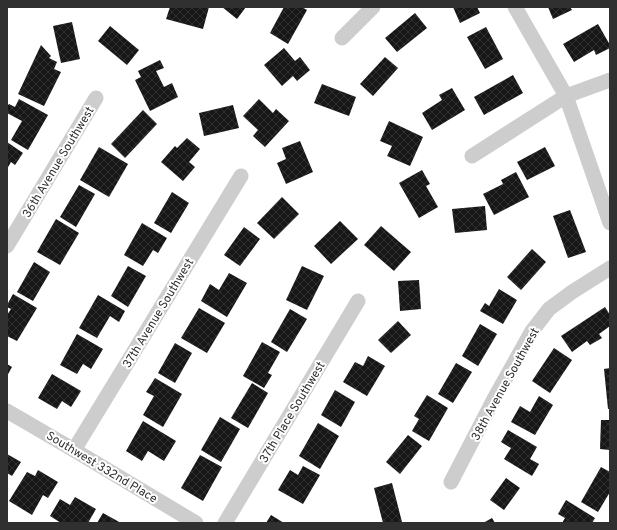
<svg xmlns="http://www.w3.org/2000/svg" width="617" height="530" viewBox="0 0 617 530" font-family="Overpass,sans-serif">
  <defs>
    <pattern id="building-cross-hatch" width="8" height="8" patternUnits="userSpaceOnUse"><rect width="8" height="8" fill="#171717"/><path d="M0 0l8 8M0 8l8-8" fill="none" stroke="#303030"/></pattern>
  </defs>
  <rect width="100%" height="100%" fill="#fff"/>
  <g fill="url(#building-cross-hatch)">
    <polygon points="170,7 209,7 203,29 166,19"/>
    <polygon points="222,7 246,7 237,19"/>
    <polygon points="284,7 302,7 307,10 288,44 270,33"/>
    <polygon points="453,7 477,7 480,13 460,23"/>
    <polygon points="548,7 570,7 572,10 553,19"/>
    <polygon points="415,13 427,28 397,52 385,38"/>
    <polygon points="72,22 80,59 61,63 53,26"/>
    <polygon points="598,24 610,45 610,48 596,55 594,50 574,62 563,44"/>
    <polygon points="110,26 139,50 127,65 98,41"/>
    <polygon points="486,27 503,59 485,69 467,37"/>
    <polygon points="41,45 51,56 49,58 57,62 54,69 61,72 44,106 18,94"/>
    <polygon points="284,48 295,61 300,57 310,70 297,81 293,76 282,86 264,65"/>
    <polygon points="385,57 398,68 373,96 360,84"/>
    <polygon points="160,60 164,68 156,71 164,87 172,83 178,97 150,111 135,80 141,77 138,71"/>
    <polygon points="513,75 523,93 484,115 474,97"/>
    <polygon points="322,84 356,97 349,116 314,103"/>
    <polygon points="452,88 465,110 432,130 422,113 442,100 439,95"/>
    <polygon points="19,99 48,115 28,150 11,140 22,121 7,113 7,106 9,104 15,107"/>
    <polygon points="259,99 273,113 276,109 289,121 265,147 253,136 258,130 243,116"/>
    <polygon points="233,105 239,128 204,136 199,113"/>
    <polygon points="143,110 157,124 125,158 111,144"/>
    <polygon points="389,121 423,137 410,166 387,156 392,146 380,141"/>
    <polygon points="187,138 200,149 189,162 195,167 183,181 161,162 175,146 177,148"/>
    <polygon points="300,141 313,172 286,184 277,163 286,159 282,148"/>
    <polygon points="7,142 23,153 15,165 11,162 7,169"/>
    <polygon points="99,147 128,164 109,197 80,180"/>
    <polygon points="545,147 555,166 527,180 517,162"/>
    <polygon points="422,170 430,184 426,186 438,207 419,218 399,183"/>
    <polygon points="516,172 529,197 494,215 483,194 503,184 501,180"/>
    <polygon points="79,185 95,194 76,227 60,217"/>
    <polygon points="172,192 189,203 171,233 154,223"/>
    <polygon points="282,197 299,214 274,239 257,223"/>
    <polygon points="485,206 487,230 455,233 452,209"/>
    <polygon points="570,210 586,252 568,258 553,216"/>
    <polygon points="56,219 79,233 60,265 37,252"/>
    <polygon points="340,221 358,239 331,264 314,246"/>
    <polygon points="142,223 167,238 158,253 153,250 143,266 124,255"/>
    <polygon points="381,226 411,252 394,271 364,245"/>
    <polygon points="244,227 260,239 240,266 224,255"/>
    <polygon points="532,249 546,262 521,290 507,277"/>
    <polygon points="34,262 50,272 33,301 17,292"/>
    <polygon points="128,266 146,276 128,307 111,296"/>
    <polygon points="302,266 324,276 307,310 286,300"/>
    <polygon points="229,273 247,283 227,317 201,301 210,284 219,290"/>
    <polygon points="419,280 421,309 400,311 398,281"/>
    <polygon points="499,289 517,300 503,324 480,311 485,303 489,306"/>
    <polygon points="13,294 37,308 17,341 7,336 7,315 11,309 7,307 7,305"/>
    <polygon points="98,295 125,311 119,322 110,316 97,338 79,328"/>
    <polygon points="605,307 610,315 610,326 599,334 602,338 590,345 587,341 572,352 561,336"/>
    <polygon points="199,308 225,323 207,353 181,338"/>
    <polygon points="290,309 307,319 287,352 271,342"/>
    <polygon points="398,321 411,335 391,353 378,340"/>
    <polygon points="480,324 497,334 478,366 462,356"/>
    <polygon points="77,334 103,349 91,369 83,364 77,374 60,365"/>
    <polygon points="262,342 280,352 268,373 272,375 264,388 243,376"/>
    <polygon points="175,343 192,353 175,383 158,373"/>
    <polygon points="554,348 572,360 550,393 532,381"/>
    <polygon points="368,356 385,366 367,396 343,382 355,362 363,366"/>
    <polygon points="456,363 472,372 453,403 438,394"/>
    <polygon points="7,364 12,367 7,376"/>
    <polygon points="610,368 610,409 608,409 604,369"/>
    <polygon points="52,374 81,391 71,407 62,401 57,409 38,398"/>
    <polygon points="155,378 182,394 163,427 143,415 154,396 146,392"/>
    <polygon points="252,383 268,393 248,428 231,418"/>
    <polygon points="335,390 355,402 341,427 321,415"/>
    <polygon points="427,395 448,408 429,441 412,431 419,419 414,416"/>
    <polygon points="539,396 553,405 535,435 511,422 520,406 530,412"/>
    <polygon points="220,417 240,429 221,462 201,450"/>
    <polygon points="601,420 610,420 610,450 600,449"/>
    <polygon points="143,421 176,441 164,461 148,451 142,461 126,451"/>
    <polygon points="318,423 339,436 320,469 299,456"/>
    <polygon points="508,430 537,447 530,459 539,464 532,476 504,459 511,448 501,442"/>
    <polygon points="408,435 422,446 400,474 386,462"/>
    <polygon points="7,454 21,462 12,476 7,473"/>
    <polygon points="200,455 222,467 203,501 181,488"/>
    <polygon points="303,466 320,475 303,504 278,490 290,470 298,475"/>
    <polygon points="601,467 610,472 610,492 598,512 581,502"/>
    <polygon points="38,470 58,482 48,498 43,495 32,515 9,501 27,472 35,476"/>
    <polygon points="506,478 520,488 504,510 490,500"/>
    <polygon points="392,483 402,522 383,523 374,488"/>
    <polygon points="75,497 96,509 88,523 61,523 50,516 60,499 70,505"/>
    <polygon points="566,500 595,518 592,523 562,523 565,518 558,514"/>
    <polygon points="103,513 121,523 97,523"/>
    <polygon points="271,515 284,523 266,523"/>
    <polygon points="492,518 495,523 483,523"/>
  </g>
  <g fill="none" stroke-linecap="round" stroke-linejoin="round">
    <g stroke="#cdcdcd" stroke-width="15">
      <polyline points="515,7 566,96 610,223"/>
      <polyline points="342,38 373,7"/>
      <polyline points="472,156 566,96 610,80"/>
      <polyline points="7,246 96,98"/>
      <polyline points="7,411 74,450 196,523"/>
      <polyline points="74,450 241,176"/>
      <polyline points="451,482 494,399 532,331 549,309 572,292 610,268"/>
      <polyline points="225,523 358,301"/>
    </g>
  </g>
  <g text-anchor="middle" stroke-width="4" stroke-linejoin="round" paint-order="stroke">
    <g font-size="12" fill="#303030" stroke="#fff">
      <text transform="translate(58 162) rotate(-59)" y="4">36th Avenue Southwest</text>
      <text transform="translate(158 313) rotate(-59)" y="4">37th Avenue Southwest</text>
      <text transform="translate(505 384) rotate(-61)" y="4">38th Avenue Southwest</text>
      <text transform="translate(292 412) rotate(-59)" y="4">37th Place Southwest</text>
      <text transform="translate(102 467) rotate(31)" y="4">Southwest 332nd Place</text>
    </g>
  </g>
  <rect width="617" height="530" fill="none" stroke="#303030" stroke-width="16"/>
</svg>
